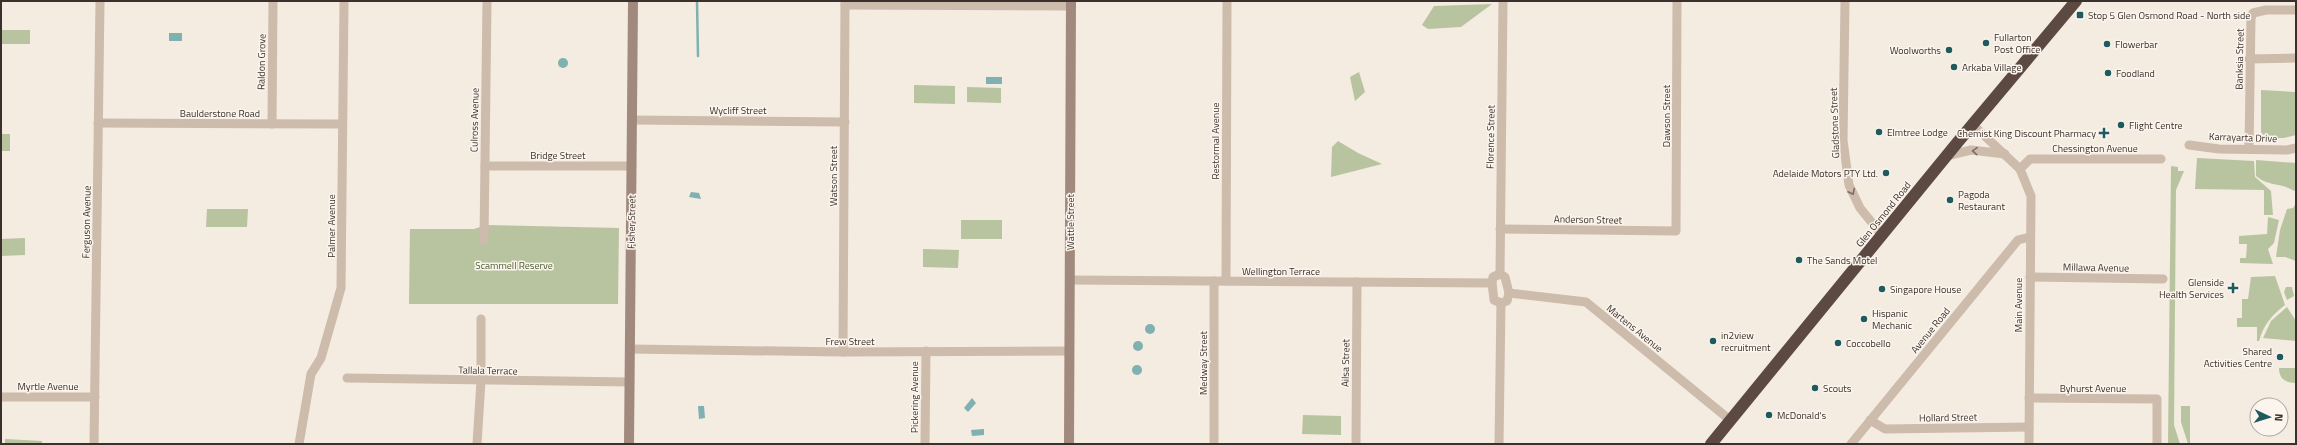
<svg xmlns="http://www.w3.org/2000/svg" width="2297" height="445" viewBox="0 0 2297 445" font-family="'Titillium Web',sans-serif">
  <rect width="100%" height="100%" fill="#f4ebe1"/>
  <g fill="#b8c4a0">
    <polygon points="1492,4 1461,27 1428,29 1422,25 1434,6"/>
    <rect x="1" y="30" width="29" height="14"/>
    <polygon points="1359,72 1365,92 1355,101 1350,77"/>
    <polygon points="914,85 955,86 955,104 914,103"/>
    <polygon points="967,87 1001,88 1001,103 967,102"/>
    <polygon points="2261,90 2295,92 2296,135 2284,138 2266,138 2261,132"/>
    <rect x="1" y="134" width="9" height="17"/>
    <polygon points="1338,141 1358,153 1382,164 1331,177 1332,147"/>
    <polygon points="2197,158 2254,161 2255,177 2271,191 2273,215 2264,215 2264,190 2195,189"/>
    <path d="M 2256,160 L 2296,163 L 2296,189 L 2294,191 C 2280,182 2269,187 2256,176 Z"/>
    <polygon points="2171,166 2178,167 2178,171 2184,171 2176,190 2174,425 2180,444 2168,444"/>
    <polygon points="2296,203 2296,261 2285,257 2276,257 2280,230 2287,209 2293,208"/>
    <polygon points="207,209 248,209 247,227 206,227"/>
    <polygon points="2268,217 2279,220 2274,243 2268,249 2273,264 2240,263 2240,258 2246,258 2247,244 2239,244 2239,236 2267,234"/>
    <rect x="961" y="220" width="41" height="19"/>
    <polygon points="486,225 619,228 618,304 409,304 410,229 474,229"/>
    <polygon points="25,238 25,255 1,256 1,239"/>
    <polygon points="923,249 959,250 958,268 923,267"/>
    <path d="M 2275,276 L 2285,305 C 2272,315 2264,324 2259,341 L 2257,341 L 2257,327 L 2237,327 L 2237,318 L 2242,318 L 2242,299 L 2248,299 L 2251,277 Z"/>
    <polygon points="2286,287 2292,287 2294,296 2287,300 2284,292"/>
    <polygon points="2287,307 2296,321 2296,341 2263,338 2271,321"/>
    <path d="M 2279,368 L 2296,368 L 2296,383 C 2286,383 2279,379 2279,368 Z"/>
    <polygon points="2181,406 2190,406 2190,444 2188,444 2181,422"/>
    <polygon points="1303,415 1341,416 1341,435 1302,434"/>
    <polygon points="5,439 42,441 42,444 5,444"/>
  </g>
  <g fill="#7fb0b2">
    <rect x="169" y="33" width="13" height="8"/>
    <circle cx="563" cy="63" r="5"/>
    <rect x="986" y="77" width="16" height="7"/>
    <polygon points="691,192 699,193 701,199 689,197"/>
    <circle cx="1150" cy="329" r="5"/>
    <circle cx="1138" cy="346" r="5"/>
    <circle cx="1137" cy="370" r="5"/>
    <polygon points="972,398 976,403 968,412 964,408"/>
    <polygon points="698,406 704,406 705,418 699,419"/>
    <polygon points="984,429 984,435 972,436 971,430"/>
  </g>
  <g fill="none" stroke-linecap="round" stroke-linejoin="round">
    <polyline stroke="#7fb0b2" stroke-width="2.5" points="697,1 698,56"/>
    <g stroke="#cdbbac" stroke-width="9">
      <polyline points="1845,1 1843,140 1849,185 1860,208 1882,235"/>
      <polyline points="845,5 1071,6"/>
      <polyline points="2249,59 2296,58"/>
      <polyline points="632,120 845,122"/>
      <polyline points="98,123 342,124"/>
      <polyline points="272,124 273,1"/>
      <polyline points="1973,125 2020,169"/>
      <polyline points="2189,145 2219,149 2287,150 2296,148"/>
      <polyline points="2249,149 2251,18 2253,13 2266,10 2296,10"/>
      <polyline points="1946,156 1971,150 2005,154"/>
      <polyline points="485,166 632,166"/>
      <polyline points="1500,229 1676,231 1677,1"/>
      <polyline points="484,240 487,1"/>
      <polyline points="1500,274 1503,1"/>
      <polygon points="1500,274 1505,277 1509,293 1507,301 1501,303 1494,300 1492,283 1493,277"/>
      <polyline points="2030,277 2163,279"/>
      <polyline points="1070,280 1492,283"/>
      <polyline points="1226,281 1227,1"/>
      <polyline points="1509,293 1586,302 1730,420"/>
      <polyline points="630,349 843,352 1069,351"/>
      <polyline points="843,352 845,1"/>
      <polyline points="347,378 630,382"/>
      <polyline points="1,397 95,397"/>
      <polyline points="2029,398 2157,399 2157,444"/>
      <polyline points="1870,420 1885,429 2029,427"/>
      <polyline points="94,444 100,1"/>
      <polyline points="299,444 311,374 321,358 341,288 344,1"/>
      <polyline points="477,444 481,381 481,319"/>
      <polyline points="925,444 926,351"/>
      <polyline points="1214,444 1214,281"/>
      <polyline points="1356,444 1357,282"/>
      <polyline points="1499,444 1501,303"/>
      <polyline points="1851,444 2018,240 2030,237"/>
      <polyline points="2029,444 2031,196 2020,169 2030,159 2161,159"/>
    </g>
    <g stroke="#a18a7d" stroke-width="10">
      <polyline points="629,444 633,1"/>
      <polyline points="1069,444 1071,1"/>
    </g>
    <polyline stroke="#5c4a42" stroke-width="12" points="1711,444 1957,143 2076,1"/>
  </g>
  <defs><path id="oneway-chevron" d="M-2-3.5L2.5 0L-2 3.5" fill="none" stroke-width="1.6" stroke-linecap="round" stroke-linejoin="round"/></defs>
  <g stroke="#7d6f65">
    <use href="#oneway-chevron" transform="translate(1975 151) rotate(-177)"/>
    <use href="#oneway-chevron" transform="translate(1852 192) rotate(63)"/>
  </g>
  <g fill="#1f5a5e" stroke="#fbf5ee" stroke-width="1.5">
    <rect x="2076" y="11" width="8" height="8" rx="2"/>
    <circle cx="1986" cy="43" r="4"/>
    <circle cx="2107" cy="44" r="4"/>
    <circle cx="1949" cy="50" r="4"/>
    <circle cx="1954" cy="67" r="4"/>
    <circle cx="2108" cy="73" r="4"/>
    <circle cx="2121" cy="125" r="4"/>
    <circle cx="1879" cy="132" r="4"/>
    <path d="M2102 127h4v4h4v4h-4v4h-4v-4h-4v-4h4z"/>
    <circle cx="1886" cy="173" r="4"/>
    <circle cx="1950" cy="200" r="4"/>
    <circle cx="1799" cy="260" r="4"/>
    <path d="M2231 282h4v4h4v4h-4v4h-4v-4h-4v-4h4z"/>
    <circle cx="1882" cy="289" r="4"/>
    <circle cx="1864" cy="319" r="4"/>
    <circle cx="1713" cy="341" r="4"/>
    <circle cx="1838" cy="343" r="4"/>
    <circle cx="2280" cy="357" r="4"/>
    <circle cx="1815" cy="388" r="4"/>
    <circle cx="1769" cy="415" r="4"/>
  </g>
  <g text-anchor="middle" stroke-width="3" stroke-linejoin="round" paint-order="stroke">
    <g font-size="10" fill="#3b302b" stroke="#fbf5ee" text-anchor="start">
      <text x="2088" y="19">Stop 5 Glen Osmond Road - North side</text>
      <text x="1994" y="41">Fullarton<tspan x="1994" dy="12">Post Office</tspan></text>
      <text x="2115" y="48">Flowerbar</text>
      <text x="1941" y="54" text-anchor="end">Woolworths</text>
      <text x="1962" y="71">Arkaba Village</text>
      <text x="2116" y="77">Foodland</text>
      <text x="2129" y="129">Flight Centre</text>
      <text x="1887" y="136">Elmtree Lodge</text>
      <text x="2096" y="137" text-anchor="end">Chemist King Discount Pharmacy</text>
      <text x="1878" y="177" text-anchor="end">Adelaide Motors PTY Ltd.</text>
      <text x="1958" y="198">Pagoda<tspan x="1958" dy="12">Restaurant</tspan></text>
      <text x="1807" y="264">The Sands Motel</text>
      <text x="2224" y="286" text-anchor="end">Glenside<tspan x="2224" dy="12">Health Services</tspan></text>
      <text x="1890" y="293">Singapore House</text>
      <text x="1872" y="317">Hispanic<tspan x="1872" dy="12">Mechanic</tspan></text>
      <text x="1721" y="339">in2view<tspan x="1721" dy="12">recruitment</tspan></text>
      <text x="1846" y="347">Coccobello</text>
      <text x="2272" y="355" text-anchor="end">Shared<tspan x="2272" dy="12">Activities Centre</tspan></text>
      <text x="1823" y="392">Scouts</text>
      <text x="1777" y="419">McDonald's</text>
    </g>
    <g font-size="10" fill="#3b302b" stroke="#fbf5ee">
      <text transform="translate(2239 59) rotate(-89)" y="4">Banksia Street</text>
      <text transform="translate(261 62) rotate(-89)" y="4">Raldon Grove</text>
      <text x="738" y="114">Wycliff Street</text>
      <text x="220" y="117">Baulderstone Road</text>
      <text transform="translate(1666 116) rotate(-90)" y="4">Dawson Street</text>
      <text transform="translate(474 120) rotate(-89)" y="4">Culross Avenue</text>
      <text transform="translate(1834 123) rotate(-92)" y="4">Gladstone Street</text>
      <text transform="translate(1490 137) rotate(-89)" y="4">Florence Street</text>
      <text transform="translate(2243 137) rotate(2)" y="4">Karrayarta Drive</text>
      <text transform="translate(1215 141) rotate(-90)" y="4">Restormal Avenue</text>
      <text x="2095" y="152">Chessington Avenue</text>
      <text x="558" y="159">Bridge Street</text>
      <text transform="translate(833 176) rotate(-90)" y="4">Watson Street</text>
      <text transform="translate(1883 214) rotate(-51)" y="4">Glen Osmond Road</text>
      <text transform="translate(1588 219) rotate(1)" y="4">Anderson Street</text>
      <text transform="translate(86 222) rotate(-89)" y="4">Ferguson Avenue</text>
      <text transform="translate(631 222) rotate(-89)" y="4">Fisher Street</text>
      <text transform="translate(1070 222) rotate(-90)" y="4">Wattle Street</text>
      <text transform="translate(331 226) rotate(-90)" y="4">Palmer Avenue</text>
      <text transform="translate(2096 267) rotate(1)" y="4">Millawa Avenue</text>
      <text x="1281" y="275">Wellington Terrace</text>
      <text transform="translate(2018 305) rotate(-90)" y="4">Main Avenue</text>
      <text transform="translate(1635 328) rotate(39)" y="4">Martens Avenue</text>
      <text transform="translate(1930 330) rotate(-51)" y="4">Avenue Road</text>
      <text x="850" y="345">Frew Street</text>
      <text transform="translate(1203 363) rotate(-90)" y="4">Medway Street</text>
      <text transform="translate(1345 363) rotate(-89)" y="4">Ailsa Street</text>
      <text transform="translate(488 370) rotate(1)" y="4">Tallala Terrace</text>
      <text x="48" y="390">Myrtle Avenue</text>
      <text x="2093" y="392">Byhurst Avenue</text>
      <text transform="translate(914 397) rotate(-90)" y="4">Pickering Avenue</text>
      <text transform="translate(1948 417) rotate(-1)" y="4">Hollard Street</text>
    </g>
    <g font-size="10" fill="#4a5a2e" stroke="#fbf5ee">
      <text x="514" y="269">Scammell Reserve</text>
    </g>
  </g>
  <rect width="2297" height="445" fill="none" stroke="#3b302b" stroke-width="4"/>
  <g transform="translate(2269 417) rotate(94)"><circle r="19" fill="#fbf5ee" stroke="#aea6a0"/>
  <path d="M0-3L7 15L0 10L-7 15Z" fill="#1f5a5e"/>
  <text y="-6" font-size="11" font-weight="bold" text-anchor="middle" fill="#3b302b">N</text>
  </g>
</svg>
